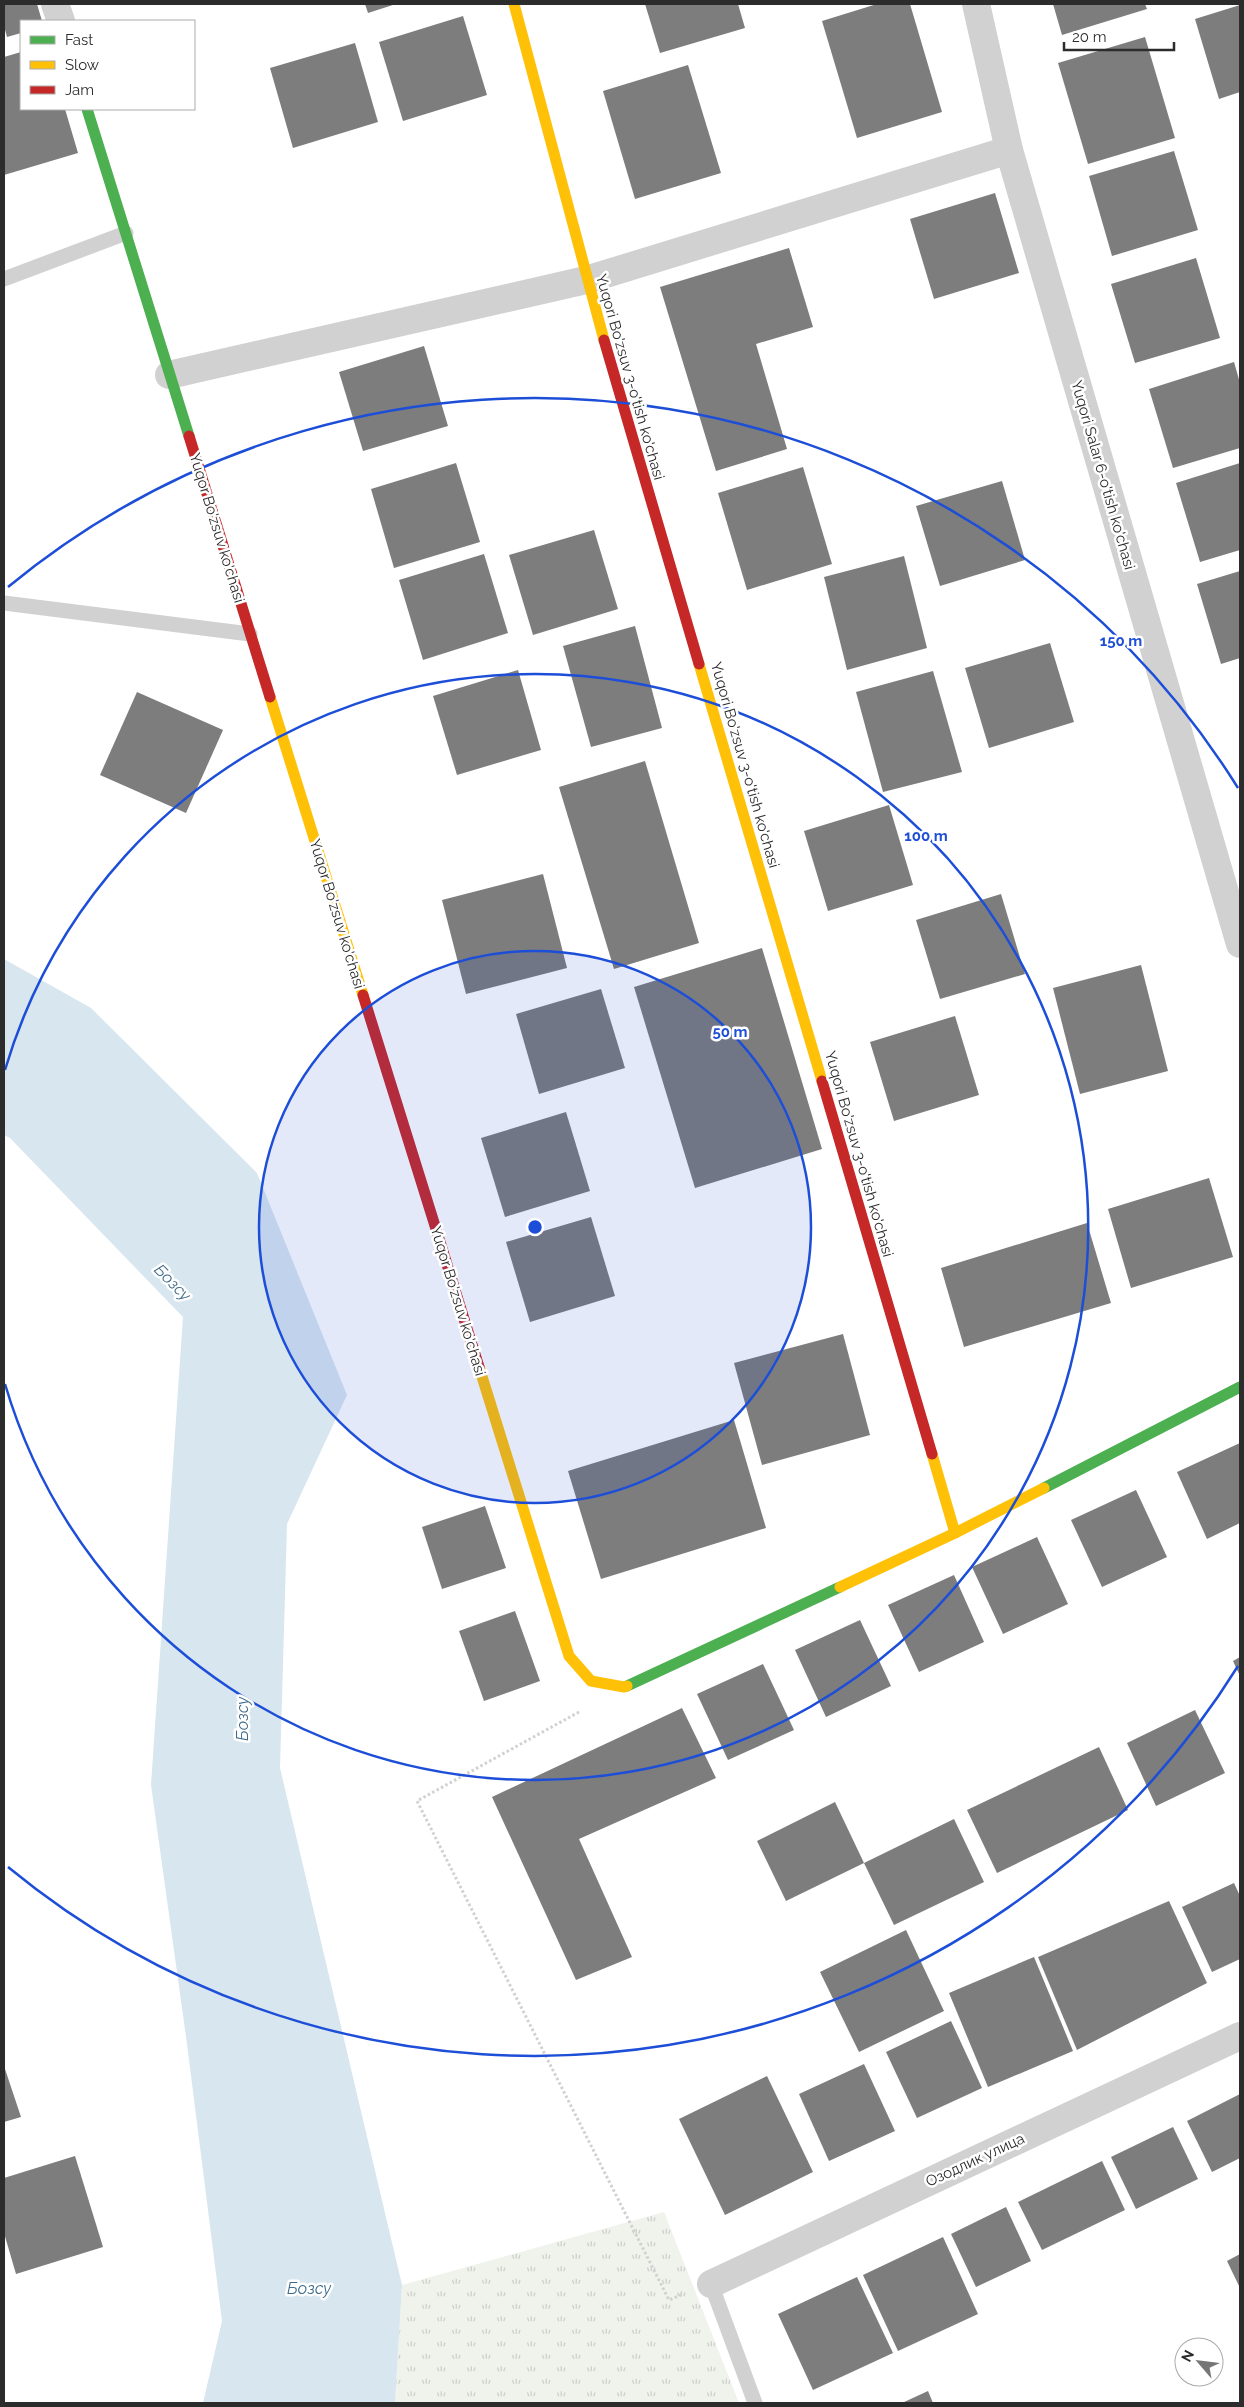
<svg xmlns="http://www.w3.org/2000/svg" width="1244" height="2407" viewBox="0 0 1244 2407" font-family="Raleway,sans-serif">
  <defs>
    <pattern id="grass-tufts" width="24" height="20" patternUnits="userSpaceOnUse" patternTransform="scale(1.25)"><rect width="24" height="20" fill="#eff3eb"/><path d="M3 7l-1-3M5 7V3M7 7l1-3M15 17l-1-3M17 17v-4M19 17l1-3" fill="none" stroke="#cdd0ca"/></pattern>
  </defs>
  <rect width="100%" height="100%" fill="#fff"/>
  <polygon fill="url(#grass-tufts)" points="664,2212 739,2403 395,2403 402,2285"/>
  <polygon fill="#d8e6ef" points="4,959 91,1008 257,1173 347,1395 287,1524 280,1768 402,2285 395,2403 203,2403 222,2321 187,2044 151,1785 183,1317 10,1138 4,1135"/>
  <g fill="#7d7d7d">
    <polygon points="4,4 37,4 42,21 21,21 21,33 7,37 4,26"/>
    <polygon points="365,4 396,4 368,13"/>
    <polygon points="645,4 738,4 745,28 660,53"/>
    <polygon points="877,4 910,4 942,112 857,138 822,21"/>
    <polygon points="1053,4 1145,4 1147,9 1062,35"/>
    <polygon points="1240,5 1240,92 1219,99 1195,19"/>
    <polygon points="463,16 487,95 403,121 379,42"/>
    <polygon points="1145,37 1175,138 1088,164 1058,63"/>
    <polygon points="355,43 378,122 293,148 270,68"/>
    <polygon points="21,52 21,109 65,109 78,153 4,175 4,57"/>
    <polygon points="688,65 721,173 635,199 603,91"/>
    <polygon points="1174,151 1198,230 1112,256 1089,176"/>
    <polygon points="995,193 1019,273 934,299 910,219"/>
    <polygon points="789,248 813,327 756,344 787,449 716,471 660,287"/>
    <polygon points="1196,258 1220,338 1135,363 1111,284"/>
    <polygon points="424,346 448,426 363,451 339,372"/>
    <polygon points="1234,362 1240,383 1240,448 1173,468 1149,389"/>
    <polygon points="456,463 480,542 394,568 371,489"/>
    <polygon points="1240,463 1240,550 1200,562 1176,483"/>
    <polygon points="803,467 832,564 747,590 718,493"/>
    <polygon points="1002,481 1025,560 940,586 916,506"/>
    <polygon points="594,530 618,609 533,635 509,555"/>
    <polygon points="484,554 508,633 423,660 399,580"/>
    <polygon points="904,556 927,648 847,670 824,577"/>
    <polygon points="1240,571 1240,658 1221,664 1197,584"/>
    <polygon points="635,626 662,728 591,747 563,646"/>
    <polygon points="1050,643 1074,722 989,748 965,668"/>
    <polygon points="518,670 541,750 457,775 433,696"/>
    <polygon points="933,671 962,772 883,792 856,692"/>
    <polygon points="137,692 223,730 186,813 100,775"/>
    <polygon points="645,761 699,943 614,969 559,787"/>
    <polygon points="889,805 913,885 828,911 804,831"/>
    <polygon points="543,874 567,968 466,994 442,900"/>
    <polygon points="1001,894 1025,974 940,999 916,920"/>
    <polygon points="762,948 822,1149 695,1188 634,987"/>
    <polygon points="1141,965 1168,1071 1080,1094 1053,988"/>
    <polygon points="601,989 625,1068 539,1094 516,1014"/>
    <polygon points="955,1016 979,1095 894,1121 870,1042"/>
    <polygon points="566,1112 590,1191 505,1217 481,1138"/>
    <polygon points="1209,1178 1233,1257 1131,1288 1108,1209"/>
    <polygon points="591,1217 615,1296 530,1322 506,1242"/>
    <polygon points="1087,1223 1111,1303 964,1347 941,1268"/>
    <polygon points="843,1334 870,1435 762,1465 734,1363"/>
    <polygon points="734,1420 766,1528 601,1579 568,1471"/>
    <polygon points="1240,1443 1240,1523 1207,1539 1177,1472"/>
    <polygon points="1136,1490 1167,1557 1102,1587 1071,1520"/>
    <polygon points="485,1506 506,1568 442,1589 422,1527"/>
    <polygon points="1037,1537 1068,1604 1003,1634 972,1567"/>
    <polygon points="954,1575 984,1642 919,1672 888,1605"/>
    <polygon points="515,1611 540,1681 484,1701 459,1631"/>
    <polygon points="860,1620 891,1686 826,1717 795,1650"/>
    <polygon points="1240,1657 1240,1676 1233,1661"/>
    <polygon points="763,1664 794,1730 728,1760 697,1694"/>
    <polygon points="682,1708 716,1778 579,1839 632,1957 576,1980 492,1797"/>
    <polygon points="1195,1710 1225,1773 1156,1806 1127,1743"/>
    <polygon points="1099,1747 1128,1810 997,1873 967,1810"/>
    <polygon points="835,1802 864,1863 786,1901 757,1841"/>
    <polygon points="954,1819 984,1882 894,1925 864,1863"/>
    <polygon points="1234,1883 1240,1896 1240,1959 1212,1972 1182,1907"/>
    <polygon points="1169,1901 1207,1983 1077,2050 1038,1957"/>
    <polygon points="906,1930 944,2011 859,2052 820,1972"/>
    <polygon points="1034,1957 1073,2051 988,2087 949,1993"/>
    <polygon points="951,2021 982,2088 917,2118 886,2052"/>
    <polygon points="864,2064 895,2131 829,2161 799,2094"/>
    <polygon points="4,2066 21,2117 4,2122"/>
    <polygon points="767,2076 813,2172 725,2215 679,2119"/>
    <polygon points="1240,2094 1240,2158 1212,2172 1187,2121"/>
    <polygon points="1173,2127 1198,2179 1136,2209 1111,2157"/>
    <polygon points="75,2156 103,2247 16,2274 4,2233 4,2178"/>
    <polygon points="1102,2161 1125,2210 1042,2250 1018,2202"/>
    <polygon points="1006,2207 1031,2261 976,2287 951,2234"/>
    <polygon points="943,2237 978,2314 898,2351 863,2275"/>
    <polygon points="1240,2254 1240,2288 1227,2261"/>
    <polygon points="857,2277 893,2353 813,2390 778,2314"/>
    <polygon points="928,2391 933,2403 902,2403"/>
  </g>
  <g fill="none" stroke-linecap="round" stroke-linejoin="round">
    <polyline stroke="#d1d1d1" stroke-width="3" stroke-dasharray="2.5 2.5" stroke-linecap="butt" points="579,1712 417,1801 669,2300 681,2295"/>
    <g stroke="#d1d1d1" stroke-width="15">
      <polyline points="4,279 126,233"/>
      <polyline points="4,603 250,634"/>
      <polyline points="711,2284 755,2403"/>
    </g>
    <g stroke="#d1d1d1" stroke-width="28">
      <polyline points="55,4 61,21"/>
      <polyline points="976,4 1009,150 1240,944"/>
      <polyline points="169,375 586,280 1009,150"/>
      <polyline points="711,2284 1240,2036"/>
    </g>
    <g stroke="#4caf50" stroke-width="11">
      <polyline points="87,109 189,436"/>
      <polyline points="1044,1488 1240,1387"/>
      <polyline points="627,1686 840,1587"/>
    </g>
    <g stroke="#ffc107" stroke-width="11">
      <polyline points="514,4 604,340"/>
      <polyline points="699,664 822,1081"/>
      <polyline points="270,697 363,995"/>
      <polyline points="479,1367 569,1656 591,1681 624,1687 627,1686"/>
      <polyline points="932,1454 955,1533"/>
      <polyline points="840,1587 955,1533 1044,1488"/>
    </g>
    <g stroke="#c62828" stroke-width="11">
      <polyline points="604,340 699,664"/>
      <polyline points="189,436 270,697"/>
      <polyline points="363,995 479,1367"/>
      <polyline points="822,1081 932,1454"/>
    </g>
  </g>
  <circle cx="535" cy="1227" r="276" fill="#1d4ed8" fill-opacity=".12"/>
  <g fill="none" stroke="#1d4ed8" stroke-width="2.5">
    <circle cx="535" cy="1227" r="276"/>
    <path d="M5 1070A553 553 0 1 1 5 1384"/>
    <path d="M1238 1666A829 829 0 0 1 8 1867M8 587A829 829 0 0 1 1238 788"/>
  </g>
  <g text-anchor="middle" stroke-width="5" stroke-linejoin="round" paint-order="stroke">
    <g font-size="15" fill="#2c2c2c" stroke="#fff">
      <text transform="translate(630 377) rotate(74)" y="5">Yuqori Bo'zsuv 3-o'tish ko'chasi</text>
      <text transform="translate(1103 475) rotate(74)" y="5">Yuqori Salar 6-o'tish ko'chasi</text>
      <text transform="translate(217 528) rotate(73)" y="5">Yuqor Bo'zsuv ko'chasi</text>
      <text transform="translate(745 765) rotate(74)" y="5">Yuqori Bo'zsuv 3-o'tish ko'chasi</text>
      <text transform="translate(337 914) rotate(73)" y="5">Yuqor Bo'zsuv ko'chasi</text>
      <text transform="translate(859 1154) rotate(74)" y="5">Yuqori Bo'zsuv 3-o'tish ko'chasi</text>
      <text transform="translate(458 1301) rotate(73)" y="5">Yuqor Bo'zsuv ko'chasi</text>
      <text transform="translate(975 2160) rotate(-25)" y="5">Озодлик улица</text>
    </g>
    <g font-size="16" font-style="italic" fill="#3f6b89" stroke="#fff">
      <text transform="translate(173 1282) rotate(45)" y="6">Бозсу</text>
      <text transform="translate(242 1719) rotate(-90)" y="6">Бозсу</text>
      <text x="309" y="2294">Бозсу</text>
    </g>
  </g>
  <circle cx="535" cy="1227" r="8" fill="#1d4ed8" stroke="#fff" stroke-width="2.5"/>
  <g font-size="15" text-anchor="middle" font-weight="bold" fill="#1d4ed8" stroke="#fff" stroke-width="5" stroke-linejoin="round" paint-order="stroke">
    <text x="1121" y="646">150 m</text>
    <text x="926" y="841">100 m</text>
    <text x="730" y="1037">50 m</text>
  </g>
  <rect width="1244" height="2407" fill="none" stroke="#2c2c2c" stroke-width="10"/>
  <rect x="20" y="20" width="175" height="90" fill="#ffffff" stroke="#ababab"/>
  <rect x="30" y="36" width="25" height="8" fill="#4caf50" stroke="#ababab"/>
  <text x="65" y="45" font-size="15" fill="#2c2c2c">Fast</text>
  <rect x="30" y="61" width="25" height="8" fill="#ffc107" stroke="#ababab"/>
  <text x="65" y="70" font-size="15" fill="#2c2c2c">Slow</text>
  <rect x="30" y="86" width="25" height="8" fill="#c62828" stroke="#ababab"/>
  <text x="65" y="95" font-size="15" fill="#2c2c2c">Jam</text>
  <g transform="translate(1199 2362) rotate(298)"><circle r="24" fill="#ffffff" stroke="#ababab"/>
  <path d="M0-4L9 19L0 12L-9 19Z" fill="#767676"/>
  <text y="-8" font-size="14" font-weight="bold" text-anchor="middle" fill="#2c2c2c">N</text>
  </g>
  <path d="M1064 42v8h110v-8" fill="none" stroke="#2c2c2c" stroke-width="2.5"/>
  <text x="1072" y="42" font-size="15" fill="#2c2c2c" stroke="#ffffff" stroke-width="4" paint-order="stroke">20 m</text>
</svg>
